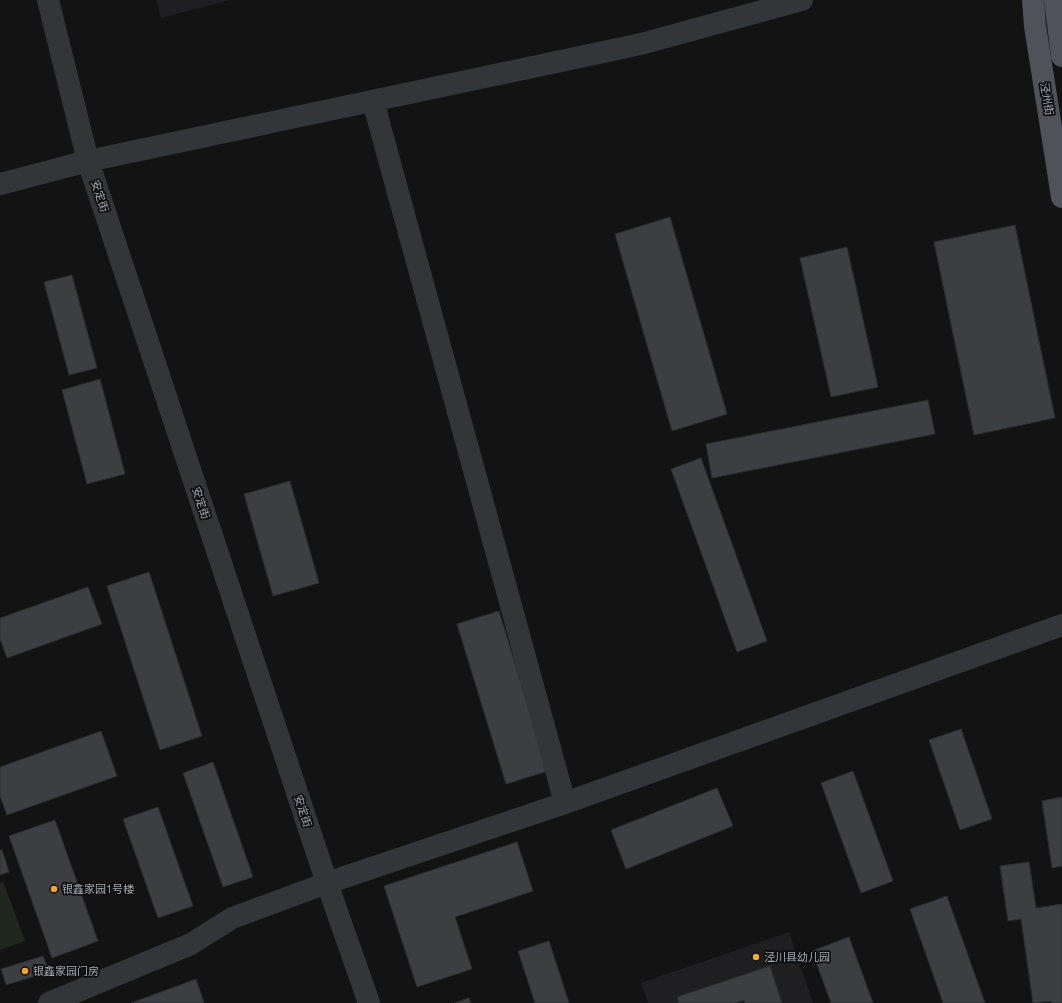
<svg xmlns="http://www.w3.org/2000/svg" width="1062" height="1003" viewBox="0 0 1062 1003" font-family="Ubuntu,'Noto Sans SC',sans-serif">
  <rect width="100%" height="100%" fill="#131314"/>
  <g fill="#1f1f21">
    <polygon points="156,0 230,0 161,18"/>
    <polygon points="789,932 813,1003 648,1003 641,983"/>
  </g>
  <polygon fill="#1f271f" points="3,881 25,941 0,950 0,882"/>
  <g fill="#3d3e41" stroke="#2d2d30">
    <polygon points="670,217 727,414 672,431 615,234"/>
    <polygon points="1015,225 1055,418 974,435 934,242"/>
    <polygon points="847,247 878,387 831,397 800,258"/>
    <polygon points="72,275 97,368 69,375 44,282"/>
    <polygon points="100,379 125,474 87,484 62,390"/>
    <polygon points="928,400 935,434 712,478 706,444"/>
    <polygon points="701,458 767,641 737,652 671,469"/>
    <polygon points="290,481 319,583 273,596 244,494"/>
    <polygon points="149,572 202,736 160,750 107,586"/>
    <polygon points="88,587 102,624 7,658 0,639 0,618"/>
    <polygon points="499,611 548,771 506,784 457,624"/>
    <polygon points="961,729 992,819 960,830 929,740"/>
    <polygon points="101,731 117,776 7,815 0,796 0,767"/>
    <polygon points="213,762 253,877 223,887 183,773"/>
    <polygon points="853,771 893,881 861,893 821,783"/>
    <polygon points="717,788 733,826 626,869 611,830"/>
    <polygon points="1062,797 1062,866 1052,868 1042,801"/>
    <polygon points="158,807 193,906 158,918 123,819"/>
    <polygon points="55,820 98,941 52,958 9,836"/>
    <polygon points="517,842 533,891 455,917 472,969 417,987 384,886"/>
    <polygon points="0,850 2,850 9,872 0,875"/>
    <polygon points="1029,862 1036,908 1062,904 1062,1003 1051,1003 1051,1001 1033,1003 1021,919 1008,921 1000,866"/>
    <polygon points="947,896 985,1003 943,1003 910,909"/>
    <polygon points="849,937 873,1003 831,1003 812,951"/>
    <polygon points="549,941 569,1003 535,1003 518,951"/>
    <polygon points="43,956 49,972 6,985 1,969"/>
    <polygon points="770,966 782,1003 745,1003 744,1000 735,1003 679,1003 677,997"/>
    <polygon points="196,979 204,1003 131,1003"/>
    <polygon points="469,998 471,1003 454,1003"/>
  </g>
  <g fill="none" stroke-linecap="round" stroke-linejoin="round">
    <g stroke="#343539" stroke-width="22">
      <polyline points="48,0 88,161 327,883 369,1003"/>
      <polyline points="373,101 565,803"/>
      <polyline points="0,184 88,161 641,44 802,0"/>
      <polyline points="49,1003 191,944 232,918 327,883 565,803 1062,625"/>
    </g>
    <g stroke="#4f5259" stroke-width="22">
      <polyline points="1033,0 1035,26 1062,197"/>
      <polyline points="1055,0 1062,56"/>
    </g>
  </g>
  <g fill="#f6a729" stroke="#0e0e0f" stroke-width="1.5">
    <circle cx="54" cy="889" r="4"/>
    <circle cx="756" cy="957" r="4"/>
    <circle cx="25" cy="971" r="4"/>
  </g>
  <g text-anchor="middle" stroke-width="3.5" stroke-linejoin="round" paint-order="stroke">
    <g font-size="11" fill="#a4aab5" stroke="#0e0e0f">
      <text transform="translate(1047 99) rotate(81)" y="4">泾州街</text>
      <text transform="translate(100 196) rotate(72)" y="4">安定街</text>
      <text transform="translate(201 503) rotate(72)" y="4">安定街</text>
      <text transform="translate(303 811) rotate(72)" y="4">安定街</text>
    </g>
    <g font-size="11" fill="#a4aab5" stroke="#0e0e0f" text-anchor="start">
      <text x="62" y="893">银鑫家园1号楼</text>
      <text x="764" y="961">泾川县幼儿园</text>
      <text x="33" y="975">银鑫家园门房</text>
    </g>
  </g>
</svg>
